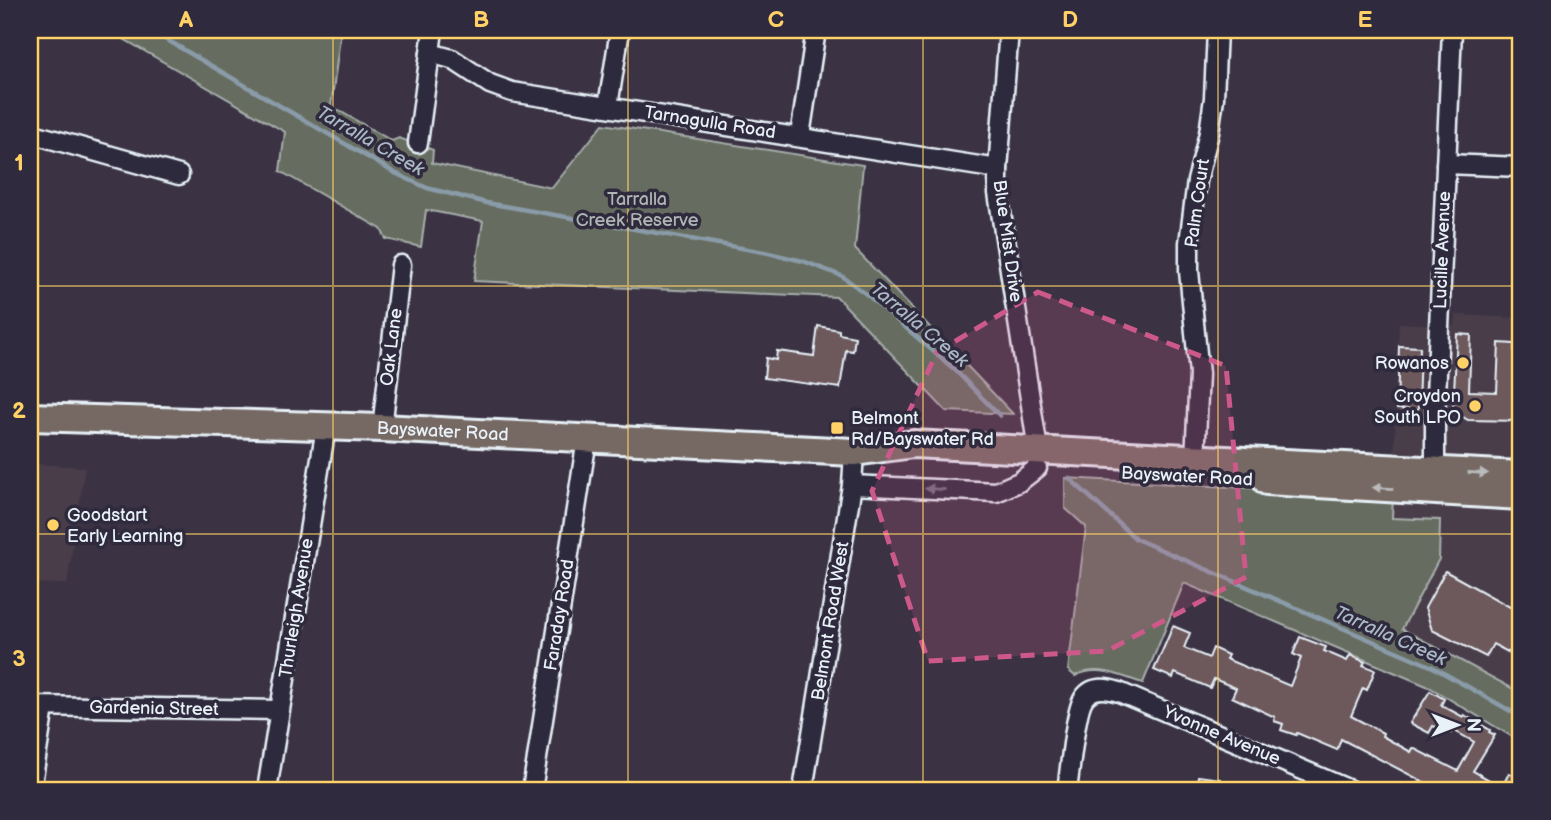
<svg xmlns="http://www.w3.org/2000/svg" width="1551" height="820" viewBox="0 0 1551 820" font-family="'Balsamiq Sans',sans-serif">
  <rect width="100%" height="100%" fill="#3b3343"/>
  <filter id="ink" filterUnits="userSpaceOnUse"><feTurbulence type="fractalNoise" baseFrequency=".0143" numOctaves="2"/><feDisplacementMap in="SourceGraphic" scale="14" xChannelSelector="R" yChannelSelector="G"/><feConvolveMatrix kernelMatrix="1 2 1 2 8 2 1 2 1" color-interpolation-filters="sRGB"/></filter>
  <g filter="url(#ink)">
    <g fill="#4a3e4a">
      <polygon points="1456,315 1521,318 1521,693 1402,629 1439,559 1392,518 1399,323 1455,326"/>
      <polygon points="30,464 85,467 67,584 30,583"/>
    </g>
    <g fill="#666c5f" stroke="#a7aeac" stroke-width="2">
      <polygon points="108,30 341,30 331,106 392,141 399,138 433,150 432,163 552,188 603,124 863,165 855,249 1013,414 946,411 837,297 474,281 483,221 426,210 421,247 386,239 381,229 280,171 285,132"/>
      <path d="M 1065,478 L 1393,496 L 1392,518 L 1440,520 L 1439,559 L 1402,629 L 1521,693 L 1521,742 L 1429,687 L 1184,583 L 1143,683 C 1119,676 1098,664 1075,676 L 1068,670 L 1086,527 L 1065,508 Z"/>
    </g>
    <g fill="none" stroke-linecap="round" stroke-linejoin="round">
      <g stroke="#8a9ba9" stroke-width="4.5">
        <polyline points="150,30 395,173 427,188 487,203 764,252 803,261 842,276 870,297 954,369 1000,416"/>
        <polyline points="1069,478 1136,539 1433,667 1521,717"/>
      </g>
    </g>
    <g fill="#6d595b" stroke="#e8f1f8" stroke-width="2">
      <polygon points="818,326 839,330 839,334 855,337 853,351 846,350 840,388 764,378 766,358 776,360 777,351 814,356"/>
      <polygon points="1457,334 1471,335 1469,391 1497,392 1499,343 1514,344 1514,351 1521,352 1521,421 1468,420 1453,411"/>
      <polygon points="1399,346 1420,347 1418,410 1397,409"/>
      <polygon points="1445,571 1521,613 1521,659 1493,644 1486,657 1432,630 1425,608"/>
      <polygon points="1173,626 1190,633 1184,648 1209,658 1213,648 1228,655 1226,659 1290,686 1301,658 1293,654 1300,637 1326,647 1324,651 1347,661 1350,655 1365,662 1363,665 1375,670 1367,690 1363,688 1351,716 1383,733 1382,736 1411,752 1413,748 1458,771 1474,742 1453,730 1451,733 1433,726 1429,733 1410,723 1430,691 1444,699 1441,705 1463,717 1464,715 1490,730 1489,732 1495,735 1473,771 1502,787 1509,773 1521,779 1521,783 1517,790 1439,790 1341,739 1337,750 1297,733 1296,735 1281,730 1283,724 1274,721 1275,717 1232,697 1236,688 1214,679 1210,688 1175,673 1173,678 1154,670"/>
      <polygon points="1198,776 1221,779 1220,790 1196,790"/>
    </g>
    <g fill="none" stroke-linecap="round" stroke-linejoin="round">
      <defs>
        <g id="street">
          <polyline points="1009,30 998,169 998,193 1038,450"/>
          <polyline points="430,53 452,59 490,84 512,92 998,169"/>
          <polyline points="608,106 620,30"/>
          <polyline points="30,133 179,175"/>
          <polyline points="800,136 816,30"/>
          <polyline points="418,143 433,30"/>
          <polyline points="1446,164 1521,167"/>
          <polyline points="382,428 401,265"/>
          <polyline points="1195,460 1199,374 1189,271 1189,243 1197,181 1209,133 1214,98 1217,30"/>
          <polyline points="1435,471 1435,419 1452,30"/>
          <polyline points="852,485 996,492 1019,482 1037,468"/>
          <polyline points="30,706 279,710"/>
          <polyline points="31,790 44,707"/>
          <polyline points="267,790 326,427"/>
          <polyline points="532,790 587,439"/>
          <polyline points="803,790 852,485 854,452"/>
          <path d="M 1067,790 C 1070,772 1075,710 1084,698 C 1092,686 1107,688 1119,692 L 1350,790"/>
        </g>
        <g id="primary">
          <path id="s1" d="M 30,417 L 382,428 L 854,452 L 913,444 L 1521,475"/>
          <polyline points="1267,481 1521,496"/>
        </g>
      </defs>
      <use href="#street" stroke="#e8f1f8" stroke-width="23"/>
      <use href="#primary" stroke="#e8f1f8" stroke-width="32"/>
      <use href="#street" stroke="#2f2a3d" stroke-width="18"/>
      <use href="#primary" stroke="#766964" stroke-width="26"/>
    </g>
    <defs><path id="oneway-solid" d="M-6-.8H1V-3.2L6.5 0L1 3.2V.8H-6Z" transform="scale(1.75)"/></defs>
    <g fill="#babbbd">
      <use href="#oneway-solid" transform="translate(1478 473) rotate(3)"/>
      <use href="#oneway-solid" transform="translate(1383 488) rotate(-177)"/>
    </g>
    <use fill="#70707e" href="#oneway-solid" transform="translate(935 489) rotate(-177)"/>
  </g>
  <path fill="#cd598a" fill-opacity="0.2" stroke="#cd598a" stroke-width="5" stroke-dasharray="14 9" stroke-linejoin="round" d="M 1038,292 L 1226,366 L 1246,577 L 1107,651 L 928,661 L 872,491 L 937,352 Z"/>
  <path fill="none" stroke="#ffd166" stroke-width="2" stroke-opacity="0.55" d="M 333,30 L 333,790M 628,30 L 628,790M 923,30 L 923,790M 1218,30 L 1218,790M 30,286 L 1521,286M 30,534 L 1521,534"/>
  <g fill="#ffd166" stroke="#2f2a3d" stroke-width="2.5">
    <circle cx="1463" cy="363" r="7"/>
    <circle cx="1475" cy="406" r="7"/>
    <rect x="830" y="421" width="14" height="14" rx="3.5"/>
    <circle cx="53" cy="525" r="7"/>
  </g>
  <g text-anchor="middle" stroke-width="7" stroke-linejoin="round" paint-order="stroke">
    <g font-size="18" fill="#e8f1f8" stroke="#2f2a3d">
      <text transform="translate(710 122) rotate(9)" y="6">Tarnagulla Road</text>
      <text transform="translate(1197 203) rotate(-82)" y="6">Palm Court</text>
      <text transform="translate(1008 241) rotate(82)" y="6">Blue Mist Drive</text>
      <text transform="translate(1442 250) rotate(-88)" y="6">Lucille Avenue</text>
      <text transform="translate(391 347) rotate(-83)" y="6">Oak Lane</text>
      <text dy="6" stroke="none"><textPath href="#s1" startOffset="413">Bayswater Road</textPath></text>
      <text transform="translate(1187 476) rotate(3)" y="6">Bayswater Road</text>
      <text transform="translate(296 608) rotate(-81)" y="6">Thurleigh Avenue</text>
      <text transform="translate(559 615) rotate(-81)" y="6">Faraday Road</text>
      <text transform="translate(830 621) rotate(-81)" y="6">Belmont Road West</text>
      <text transform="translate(154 708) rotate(1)" y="6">Gardenia Street</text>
      <text transform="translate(1222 735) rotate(23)" y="6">Yvonne Avenue</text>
    </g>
    <g font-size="18" fill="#aeb5b3" stroke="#2f2a3d">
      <text x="637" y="205">Tarralla<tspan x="637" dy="21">Creek Reserve</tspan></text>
    </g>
    <g font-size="18" fill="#e8f1f8" stroke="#2f2a3d" text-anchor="end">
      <text x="1449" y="369">Rowanos</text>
      <text x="1461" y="402">Croydon<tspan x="1461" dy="21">South LPO</tspan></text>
      <text x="851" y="424" text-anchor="start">Belmont<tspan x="851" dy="21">Rd/Bayswater Rd</tspan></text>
      <text x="67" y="521" text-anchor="start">Goodstart<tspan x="67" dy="21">Early Learning</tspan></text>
    </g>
    <g font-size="19" font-style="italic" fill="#a9b8c4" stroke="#2f2a3d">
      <text transform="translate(371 140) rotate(30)" y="7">Tarralla Creek</text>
      <text transform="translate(920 324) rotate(40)" y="7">Tarralla Creek</text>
      <text transform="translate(1391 635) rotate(24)" y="7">Tarralla Creek</text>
    </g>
  </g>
  <rect width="1551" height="820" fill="none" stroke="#2f2a3d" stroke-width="77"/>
  <g transform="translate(1457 725) rotate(90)" stroke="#2f2a3d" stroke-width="5" paint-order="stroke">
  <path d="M0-5L12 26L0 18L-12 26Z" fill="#e8f1f8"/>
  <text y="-10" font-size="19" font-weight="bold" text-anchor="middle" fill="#e8f1f8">N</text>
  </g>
  <rect x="38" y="38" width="1474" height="744" fill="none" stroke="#ffd166" stroke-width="2.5"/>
  <g font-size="23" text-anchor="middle" font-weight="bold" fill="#ffd166">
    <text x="186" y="27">A</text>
    <text x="481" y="27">B</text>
    <text x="776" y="27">C</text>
    <text x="1070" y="27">D</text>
    <text x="1365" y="27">E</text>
    <text x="19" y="170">1</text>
    <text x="19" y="418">2</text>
    <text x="19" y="666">3</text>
  </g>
</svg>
